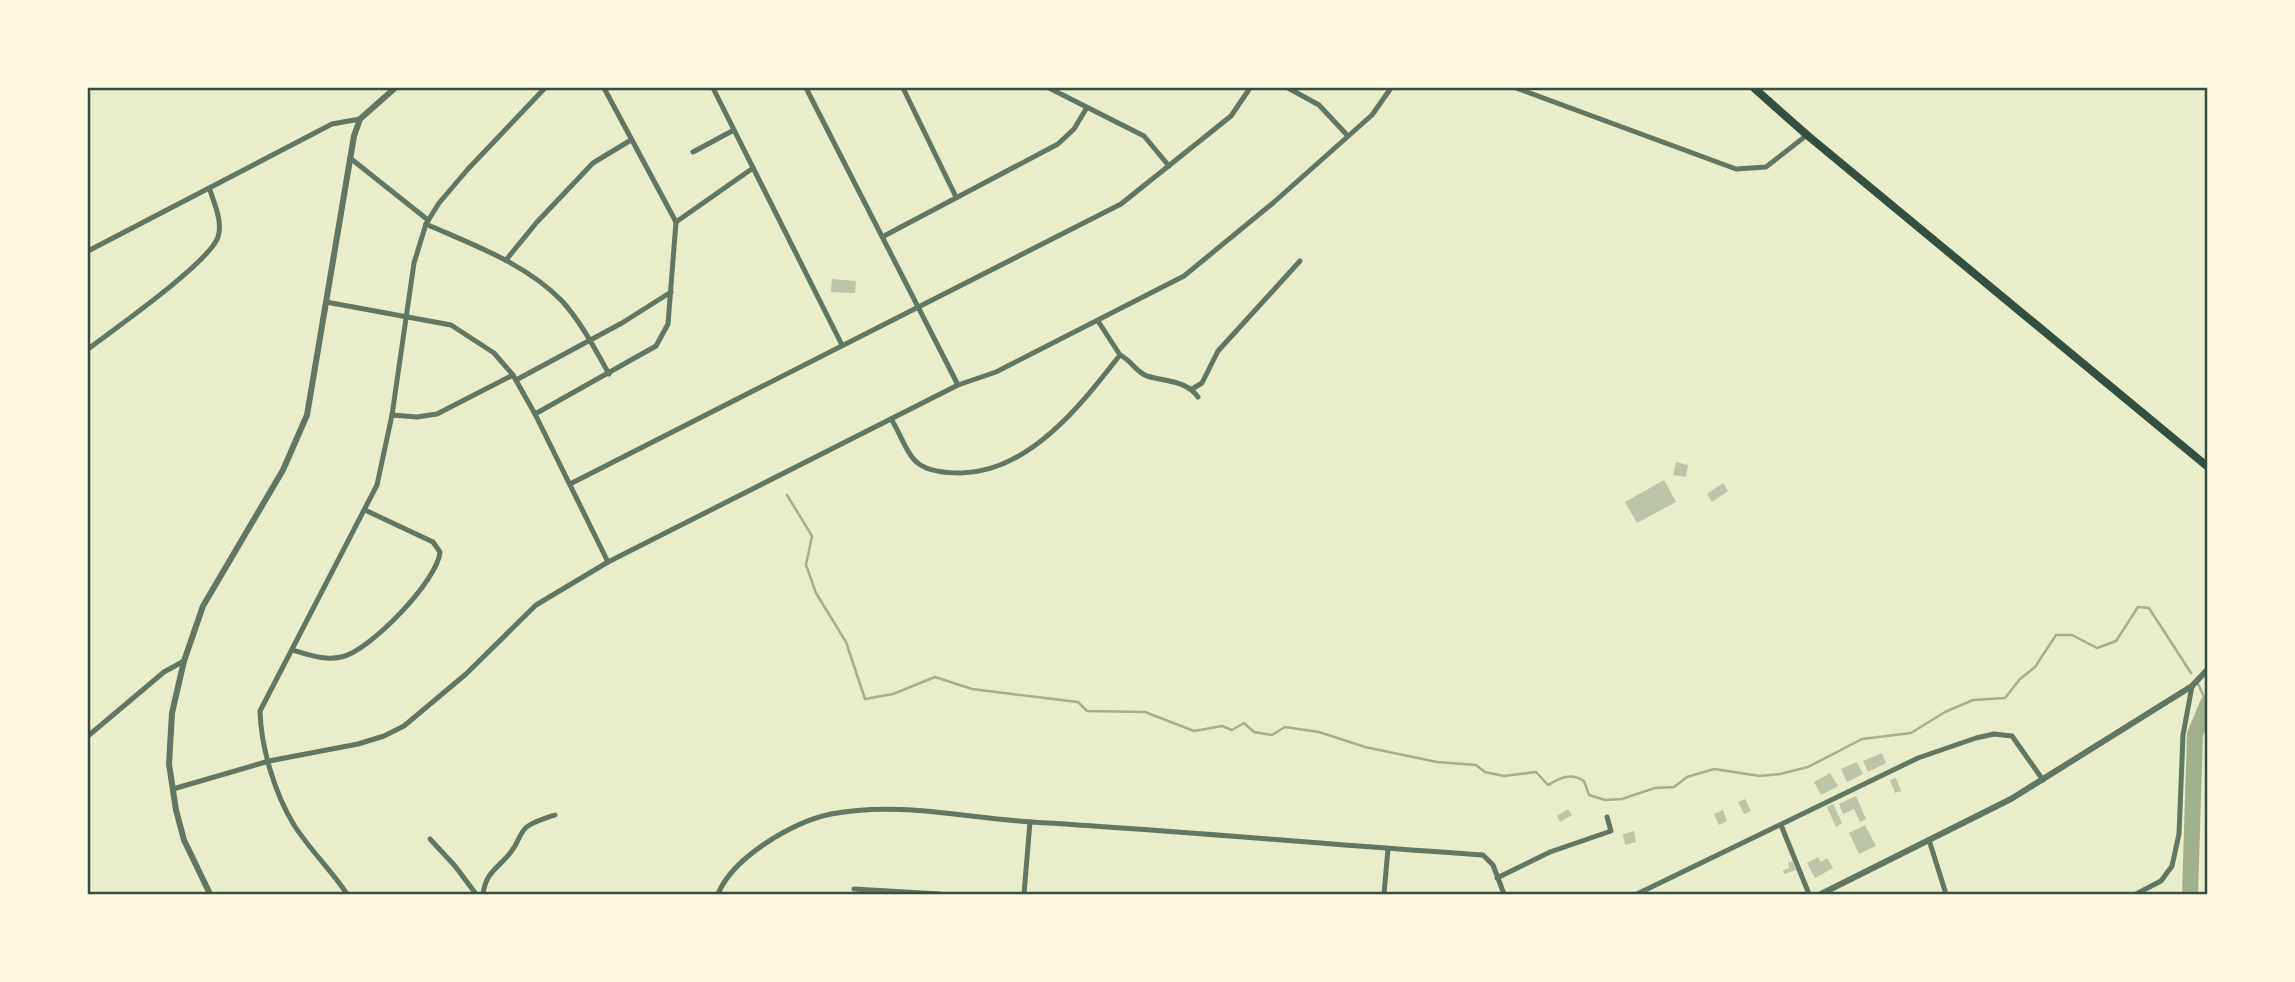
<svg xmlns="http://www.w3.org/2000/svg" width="2295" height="982" viewBox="0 0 2295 982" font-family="'Archivo Narrow',sans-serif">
  <rect width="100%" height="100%" fill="#e9edc9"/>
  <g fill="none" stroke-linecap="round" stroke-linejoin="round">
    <g stroke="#a3b18a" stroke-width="2.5">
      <path d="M 787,495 L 812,536 L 806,565 L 816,593 L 846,642 L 865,699 L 893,694 L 935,677 L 972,689 L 1078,702 L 1087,711 L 1145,712 L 1194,731 L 1222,726 L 1232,730 L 1244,723 L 1254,732 L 1272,735 L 1285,727 L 1319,732 L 1365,747 L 1437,762 L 1476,765 L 1485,772 L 1504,776 L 1536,772 L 1548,785 C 1560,778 1570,772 1584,781 L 1589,795 L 1605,800 L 1622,799 L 1655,788 L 1674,787 L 1687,777 L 1714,769 L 1760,776 L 1780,774 L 1808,767 L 1862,739 L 1911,733 L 1945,712 L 1973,700 L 2005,698 L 2020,679 L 2035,667 L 2056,635 L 2072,635 L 2097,648 L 2116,641 L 2138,607 L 2149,608 L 2191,673"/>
      <polyline points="2197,682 2207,703"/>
    </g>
    <polyline stroke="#a3b18a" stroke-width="16" points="2190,894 2195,734 2208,703"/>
  </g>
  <g fill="#bcc5a7">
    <polygon points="832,279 856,281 855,293 831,292"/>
    <polygon points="1676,462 1688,465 1686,477 1673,475"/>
    <polygon points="1664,480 1676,502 1637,523 1625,502"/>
    <polygon points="1723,483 1728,491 1712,502 1707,494"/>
    <polygon points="1882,753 1886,763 1868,772 1863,761"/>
    <polygon points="1857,762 1863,774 1847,782 1841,769"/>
    <polygon points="1830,773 1838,786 1821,795 1814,782"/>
    <polygon points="1896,778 1901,791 1895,793 1890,780"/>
    <polygon points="1856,796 1866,819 1860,822 1854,809 1843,814 1839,804"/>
    <polygon points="1745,799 1751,811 1744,814 1738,802"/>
    <polygon points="1833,804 1842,823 1836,827 1827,807"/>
    <polygon points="1568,809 1572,815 1560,822 1557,816"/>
    <polygon points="1723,810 1727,821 1719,825 1714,814"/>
    <polygon points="1865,825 1876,846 1859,854 1849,833"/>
    <polygon points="1634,831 1636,842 1625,845 1623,834"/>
    <polygon points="1818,857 1821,862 1827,858 1833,868 1815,878 1807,863"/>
    <polygon points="1792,861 1796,870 1784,874 1783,870 1789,868 1788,863"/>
  </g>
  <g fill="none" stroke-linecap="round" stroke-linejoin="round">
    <g stroke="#617663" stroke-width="5">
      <polyline points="713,88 842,345"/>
      <polyline points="806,88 958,385"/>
      <polyline points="903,88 956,197"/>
      <polyline points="1049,88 1144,136 1169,166"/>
      <polyline points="1288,88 1319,105 1348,136"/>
      <polyline points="1516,88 1736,169 1766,167 1807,135"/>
      <polyline points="693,152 734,130"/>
      <polyline points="350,158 428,220"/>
      <polyline points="676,222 753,168"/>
      <path d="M 426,224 C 473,245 525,263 562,301 C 581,322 595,349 609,374"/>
      <polyline points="884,236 1058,144 1074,129 1086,109"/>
      <polyline points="88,251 332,124 360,119"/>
      <polyline points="506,260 537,222 593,163 631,140"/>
      <polyline points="326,302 451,325 494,353 513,375 535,414 608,562"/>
      <path d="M 88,349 C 113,330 210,262 218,237 C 223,222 214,203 210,190"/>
      <path d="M 1120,355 C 1131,360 1136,372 1147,376 C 1166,382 1186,380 1198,397"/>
      <polyline points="516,380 622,323 671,292"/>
      <polyline points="1192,389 1202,383 1218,351 1300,261"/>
      <polyline points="535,414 656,346 668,324 676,222 604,88"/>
      <polyline points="392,415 417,417 437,414 513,375"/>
      <path d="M 891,419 C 900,432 907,456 919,464 C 930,472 948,473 961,473 C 1029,472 1081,405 1120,355 L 1098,321"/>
      <polyline points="570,484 1121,204 1231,116 1250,88"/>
      <path d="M 292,650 C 308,654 324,661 341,657 C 369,652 438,580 440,552 L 433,542 L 367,511"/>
      <polyline points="88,736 164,672 184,661"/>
      <polyline points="173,789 269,761 358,744 384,736 404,726 466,674 536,605 608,562 958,385 996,372 1184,276 1273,203 1372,115 1391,88"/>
      <polyline points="1781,825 1809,894"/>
      <polyline points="430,839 455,866 476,894"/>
      <polyline points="1929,840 1946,894"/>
      <polyline points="1497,878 1550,852 1611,831 1607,817"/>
      <polyline points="854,889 940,894"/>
      <path d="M 347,894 C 331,870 310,850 294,825 C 275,794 261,748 260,711 L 377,485 L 392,415 L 414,263 L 426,224 L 439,203 L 468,169 L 545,88"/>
      <path d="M 483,894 C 486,870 501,867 513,849 C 519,841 520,831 528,826 C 536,821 546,818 555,815"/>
      <path d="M 718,894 C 733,857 793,822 831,814 C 899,801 965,818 1032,822 C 1183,831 1332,845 1483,855 L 1493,865 L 1504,894"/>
      <polyline points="1024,894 1030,822"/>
      <polyline points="1384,894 1388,849"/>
      <polyline points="1637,894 1918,758 1976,738 1994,734 2012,736 2043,780"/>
      <polyline points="2136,894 2161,881 2172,866 2179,834 2183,735 2192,686"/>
    </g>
    <g stroke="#617663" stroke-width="6">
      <polyline points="210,894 184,840 176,810 169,764 172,713 184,661 203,606 283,470 307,415 354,136 360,119 395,88"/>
      <polyline points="1821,894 2011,799 2192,686 2208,669"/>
    </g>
    <polyline stroke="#344e41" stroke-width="8" points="1754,88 1807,135 2208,467"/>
  </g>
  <rect width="2295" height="982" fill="none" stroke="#fefae0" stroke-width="178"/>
  <rect x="89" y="89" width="2117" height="804" fill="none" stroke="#344e41" stroke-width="2.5"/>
</svg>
